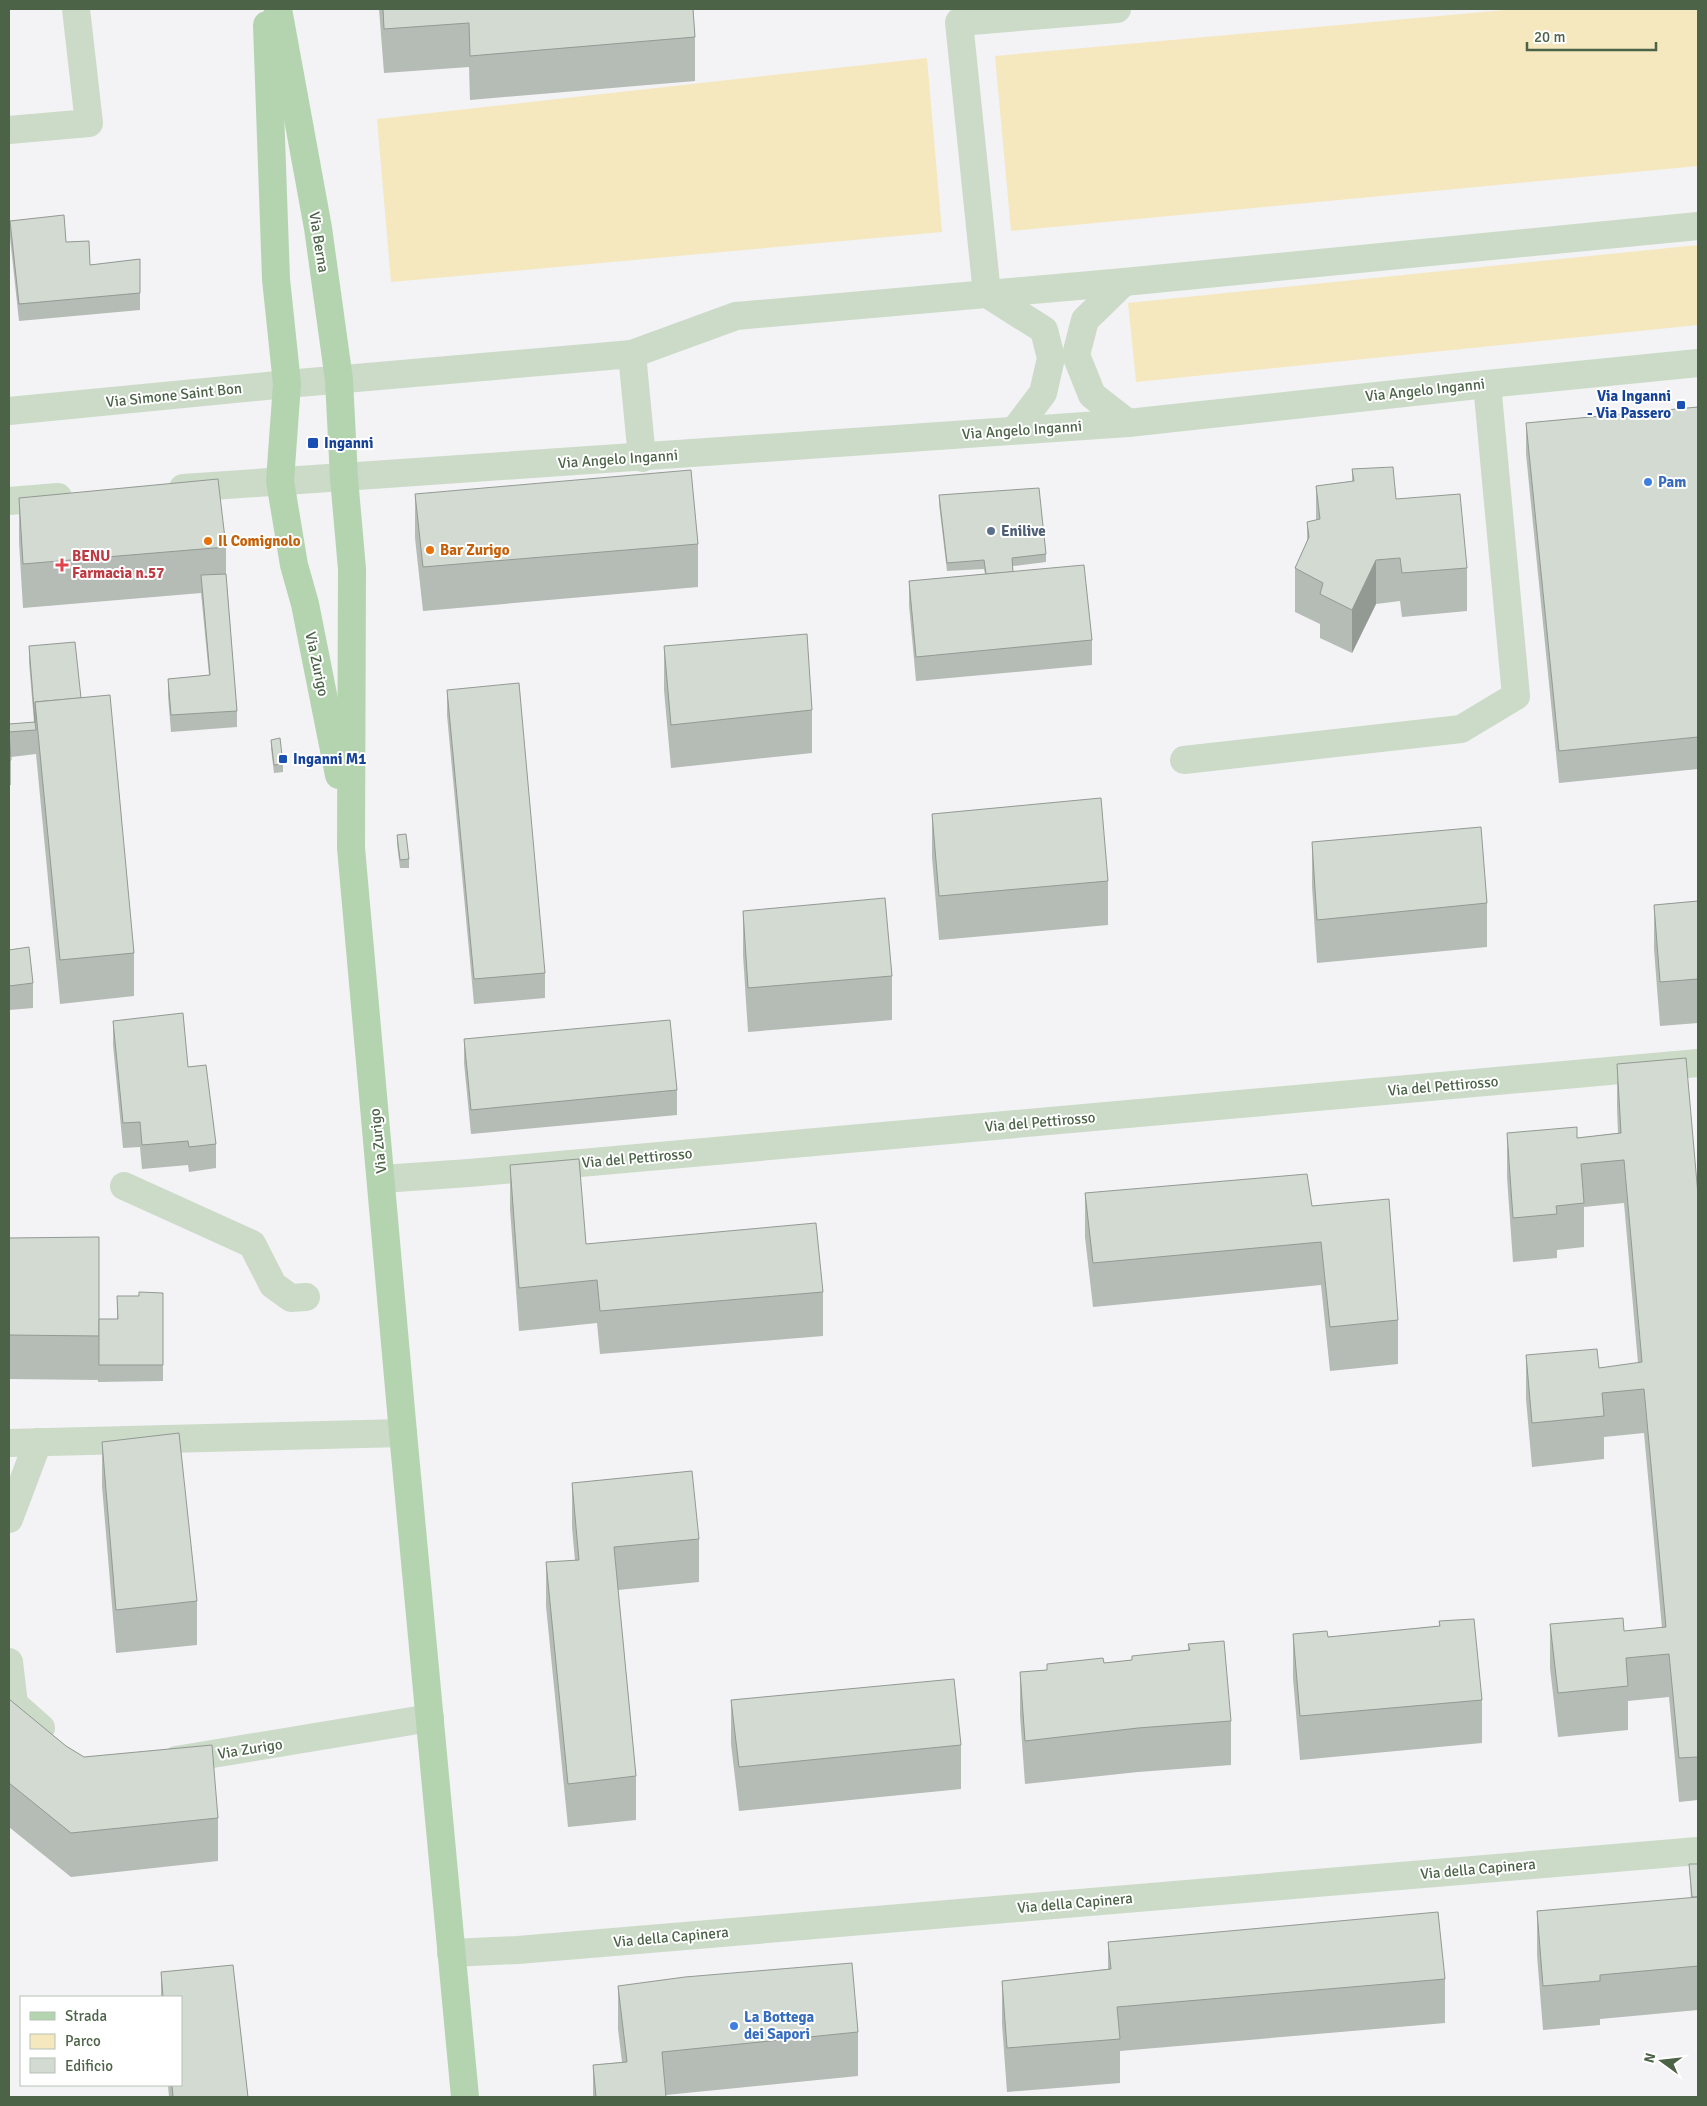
<svg xmlns="http://www.w3.org/2000/svg" width="1707" height="2106" viewBox="0 0 1707 2106" font-family="Signika,sans-serif">
  <rect width="100%" height="100%" fill="#f3f2f5"/>
  <g fill="#f5e8be">
    <polygon points="1516,9 1698,9 1698,166 1011,231 995,56"/>
    <polygon points="927,58 942,232 391,282 377,119"/>
    <polygon points="1698,245 1698,325 1136,382 1128,303"/>
  </g>
  <g fill="none" stroke-linecap="round" stroke-linejoin="round">
    <g stroke="#cbdbc8" stroke-width="28">
      <polyline points="9,130 89,123 76,9"/>
      <polyline points="1124,282 1085,320 1076,355 1092,395 1128,423"/>
      <polyline points="987,294 959,22 1117,9"/>
      <polyline points="987,294 1044,330 1051,358 1043,393 1015,430"/>
      <polyline points="632,354 642,458"/>
      <polyline points="9,411 287,384 632,354 736,316 1124,282 1698,226"/>
      <polyline points="183,488 1128,423 1487,384 1698,363"/>
      <polyline points="9,501 58,497"/>
      <polyline points="1184,760 1461,729 1516,696 1487,384"/>
      <polyline points="382,1179 469,1173 1698,1063"/>
      <polyline points="124,1186 252,1244 273,1285 291,1298 306,1297"/>
      <polyline points="9,1443 403,1433"/>
      <polyline points="9,1519 38,1442"/>
      <polyline points="9,1662 14,1704 41,1728"/>
      <polyline points="176,1760 430,1718"/>
      <polyline points="451,1953 518,1950 1698,1851"/>
    </g>
    <g stroke="#b4d4b0" stroke-width="28">
      <polyline points="278,9 318,228 339,380 344,478 352,569 351,848 403,1433 465,2097"/>
      <polyline points="267,25 276,279 287,384 280,481 294,565 305,604 339,775"/>
    </g>
  </g>
  <g fill="#b5bbb5">
    <polygon points="379,9 693,9 695,37 695,81 470,100 469,67 384,73"/>
    <polygon points="10,221 66,242 90,265 140,259 140,310 19,321 10,238"/>
    <polygon points="1698,407 1698,769 1559,783 1526,454 1526,423"/>
    <polygon points="1352,469 1396,499 1467,568 1467,611 1402,617 1400,601 1376,604 1352,653 1320,638 1320,624 1295,612 1295,568 1307,541 1307,522 1316,520 1316,486 1352,481"/>
    <polygon points="415,494 698,544 698,587 423,611 415,538"/>
    <polygon points="939,495 1046,554 1046,562 1013,566 1013,572 1092,640 1092,665 916,681 909,605 909,581 985,574 984,569 947,571 939,504"/>
    <polygon points="19,498 226,547 226,574 237,711 237,727 171,732 168,696 168,679 209,675 201,593 23,608 19,542"/>
    <polygon points="29,646 81,698 134,953 134,996 60,1004 36,754 11,757 11,785 9,785 9,724 34,722 29,662"/>
    <polygon points="664,646 812,710 812,753 671,768 664,690"/>
    <polygon points="447,690 545,973 545,998 474,1004 447,715"/>
    <polygon points="271,740 283,764 283,772 274,773 271,748"/>
    <polygon points="932,814 1108,881 1108,925 939,940 932,857"/>
    <polygon points="397,835 409,859 409,868 400,868 397,844"/>
    <polygon points="1312,842 1487,903 1487,947 1317,963 1312,886"/>
    <polygon points="1698,901 1698,1023 1660,1026 1654,949 1654,905"/>
    <polygon points="743,911 892,976 892,1020 748,1032 743,955"/>
    <polygon points="9,950 33,983 33,1008 9,1010"/>
    <polygon points="113,1021 188,1067 216,1144 216,1168 189,1172 188,1165 142,1169 140,1147 123,1148 113,1045"/>
    <polygon points="464,1039 677,1090 677,1115 471,1134 464,1063"/>
    <polygon points="1617,1064 1698,1195 1698,1800 1679,1802 1669,1697 1628,1701 1628,1730 1558,1737 1550,1668 1550,1624 1624,1631 1662,1628 1644,1433 1604,1437 1604,1459 1532,1467 1526,1399 1526,1355 1599,1368 1638,1363 1624,1203 1584,1207 1584,1247 1557,1250 1557,1258 1513,1262 1507,1177 1507,1133 1577,1138 1618,1133 1617,1108"/>
    <polygon points="510,1165 586,1244 823,1292 823,1336 600,1354 597,1323 519,1331 510,1209"/>
    <polygon points="1085,1193 1312,1206 1398,1320 1398,1364 1330,1371 1321,1285 1093,1307 1085,1237"/>
    <polygon points="9,1238 99,1323 117,1319 117,1296 139,1296 163,1293 163,1381 98,1382 98,1380 9,1379"/>
    <polygon points="102,1442 197,1601 197,1645 116,1653 102,1486"/>
    <polygon points="572,1483 699,1539 699,1582 618,1590 636,1776 636,1820 568,1827 546,1606 546,1562 575,1561 572,1527"/>
    <polygon points="1439,1621 1482,1700 1482,1743 1300,1760 1293,1678 1293,1634 1328,1637 1439,1626"/>
    <polygon points="1188,1644 1231,1721 1231,1765 1138,1772 1025,1784 1020,1715 1020,1672 1047,1670 1104,1663 1132,1660 1188,1650"/>
    <polygon points="9,1699 66,1746 84,1757 218,1818 218,1861 71,1877 9,1827"/>
    <polygon points="731,1700 961,1745 961,1789 739,1811 731,1744"/>
    <polygon points="1689,1864 1698,1864 1698,2010 1600,2019 1600,2025 1543,2030 1537,1955 1537,1911 1691,1898"/>
    <polygon points="1108,1942 1445,1979 1445,2023 1120,2051 1120,2083 1007,2092 1002,2024 1002,1981 1108,1969"/>
    <polygon points="233,1965 248,2097 169,2097 168,2085 181,2085 181,1997 161,1997 161,1972"/>
    <polygon points="618,1986 858,2032 858,2076 666,2095 666,2097 593,2097 593,2065 622,2062 618,2029"/>
  </g>
  <polygon fill="#939993" points="1376,560 1376,604 1352,653 1352,610"/>
  <g fill="#d2dad2" stroke="#939993">
    <polygon points="383,9 693,9 695,37 470,56 469,23 384,29"/>
    <polygon points="64,215 66,242 89,241 90,265 140,259 140,293 19,304 10,221"/>
    <polygon points="1698,407 1698,737 1559,751 1526,423"/>
    <polygon points="1393,467 1396,499 1460,494 1467,568 1402,573 1400,558 1376,560 1352,610 1320,594 1323,583 1295,568 1309,537 1307,522 1320,519 1316,486 1354,481 1352,469"/>
    <polygon points="691,470 698,544 423,567 415,494"/>
    <polygon points="218,479 226,547 23,564 19,498"/>
    <polygon points="1039,488 1046,554 1012,558 1013,572 986,574 984,560 947,563 939,495"/>
    <polygon points="1084,565 1092,640 916,657 909,581"/>
    <polygon points="226,574 237,711 171,715 168,679 210,675 201,575"/>
    <polygon points="807,634 812,710 671,725 664,646"/>
    <polygon points="75,642 81,698 35,702 35,722 29,646"/>
    <polygon points="519,683 545,973 474,979 447,690"/>
    <polygon points="110,695 134,953 60,960 35,702"/>
    <polygon points="35,722 36,730 9,732 11,760 9,761 9,724"/>
    <polygon points="280,738 283,764 274,765 271,740"/>
    <polygon points="1101,798 1108,881 939,896 932,814"/>
    <polygon points="1481,827 1487,903 1317,920 1312,842"/>
    <polygon points="406,834 409,859 400,860 397,835"/>
    <polygon points="885,898 892,976 748,988 743,911"/>
    <polygon points="1698,901 1698,979 1660,982 1654,905"/>
    <polygon points="29,947 33,983 9,986 9,950"/>
    <polygon points="183,1013 188,1067 206,1065 216,1144 189,1147 188,1141 142,1145 140,1122 123,1123 113,1021"/>
    <polygon points="670,1020 677,1090 471,1110 464,1039"/>
    <polygon points="1686,1058 1698,1195 1698,1757 1679,1758 1669,1654 1626,1658 1628,1686 1558,1693 1550,1624 1623,1618 1624,1631 1666,1627 1644,1389 1602,1393 1604,1416 1532,1423 1526,1355 1597,1349 1599,1368 1642,1362 1624,1160 1581,1164 1584,1203 1556,1206 1557,1214 1513,1218 1507,1133 1577,1127 1577,1138 1621,1133 1617,1064"/>
    <polygon points="579,1159 586,1244 816,1223 823,1292 600,1311 597,1280 519,1288 510,1165"/>
    <polygon points="1307,1174 1312,1206 1389,1199 1398,1320 1330,1327 1321,1242 1093,1263 1085,1193"/>
    <polygon points="99,1237 99,1336 9,1335 9,1238"/>
    <polygon points="139,1292 163,1293 163,1365 99,1365 99,1319 118,1319 117,1296 139,1296"/>
    <polygon points="179,1433 197,1601 116,1610 102,1442"/>
    <polygon points="692,1471 699,1539 614,1547 636,1776 568,1784 546,1562 579,1560 572,1483"/>
    <polygon points="1474,1619 1482,1700 1300,1716 1293,1634 1327,1631 1328,1637 1440,1626 1439,1621"/>
    <polygon points="1224,1641 1231,1721 1138,1728 1025,1741 1020,1672 1047,1670 1047,1664 1103,1658 1104,1663 1132,1660 1132,1656 1190,1650 1188,1644"/>
    <polygon points="954,1679 961,1745 739,1767 731,1700"/>
    <polygon points="9,1699 66,1746 84,1757 212,1745 218,1818 71,1833 9,1783"/>
    <polygon points="1689,1864 1698,1864 1698,1897 1692,1897"/>
    <polygon points="1698,1897 1698,1966 1600,1975 1600,1981 1543,1986 1537,1911"/>
    <polygon points="1438,1912 1445,1979 1117,2007 1120,2039 1007,2048 1002,1981 1111,1969 1108,1942"/>
    <polygon points="852,1963 858,2032 662,2052 666,2097 596,2097 593,2065 627,2062 618,1986 685,1977"/>
    <polygon points="233,1965 248,2097 173,2097 172,2085 181,2085 181,1997 163,1997 161,1972"/>
  </g>
  <g fill="#1a4fb4" stroke="#fff" stroke-width="2">
    <rect x="1676" y="400" width="10" height="10" rx="2.5"/>
    <rect x="307" y="437" width="12" height="12" rx="2.5"/>
    <rect x="278" y="754" width="10" height="10" rx="2.5"/>
  </g>
  <g fill="#3f7fe0" stroke="#fff" stroke-width="2">
    <circle cx="1648" cy="482" r="5"/>
    <circle cx="734" cy="2026" r="5"/>
  </g>
  <circle fill="#5c6f8a" stroke="#fff" stroke-width="2" cx="991" cy="531" r="5"/>
  <g fill="#e8710a" stroke="#fff" stroke-width="2">
    <circle cx="208" cy="541" r="5"/>
    <circle cx="430" cy="550" r="5"/>
  </g>
  <path fill="#e0444e" stroke="#fff" stroke-width="2" d="M59.5 557.5h5v5h5v5h-5v5h-5v-5h-5v-5h5z"/>
  <g text-anchor="middle" stroke-width="4" stroke-linejoin="round" paint-order="stroke">
    <g font-size="15" fill="#4c6348" stroke="#fff">
      <text transform="translate(319 242) rotate(81)" y="5">Via Berna</text>
      <text transform="translate(1425 390) rotate(-6)" y="5">Via Angelo Inganni</text>
      <text transform="translate(174 395) rotate(-6)" y="5">Via Simone Saint Bon</text>
      <text transform="translate(1022 430) rotate(-4)" y="5">Via Angelo Inganni</text>
      <text transform="translate(618 459) rotate(-4)" y="5">Via Angelo Inganni</text>
      <text transform="translate(317 664) rotate(78)" y="5">Via Zurigo</text>
      <text transform="translate(1443 1086) rotate(-5)" y="5">Via del Pettirosso</text>
      <text transform="translate(1040 1122) rotate(-5)" y="5">Via del Pettirosso</text>
      <text transform="translate(378 1141) rotate(-96)" y="5">Via Zurigo</text>
      <text transform="translate(637 1158) rotate(-5)" y="5">Via del Pettirosso</text>
      <text transform="translate(250 1749) rotate(-9)" y="5">Via Zurigo</text>
      <text transform="translate(1478 1869) rotate(-5)" y="5">Via della Capinera</text>
      <text transform="translate(1075 1903) rotate(-5)" y="5">Via della Capinera</text>
      <text transform="translate(671 1937) rotate(-5)" y="5">Via della Capinera</text>
    </g>
    <g font-size="15" font-weight="bold" fill="#164399" stroke="#fff" text-anchor="start">
      <text x="1671" y="401" text-anchor="end">Via Inganni<tspan x="1671" dy="17">- Via Passero</tspan></text>
      <text x="324" y="448">Inganni</text>
      <text x="293" y="764">Inganni M1</text>
    </g>
    <g font-size="15" font-weight="bold" fill="#366cbe" stroke="#fff" text-anchor="start">
      <text x="1658" y="487">Pam</text>
      <text x="744" y="2022">La Bottega<tspan x="744" dy="17">dei Sapori</tspan></text>
    </g>
    <g font-size="15" font-weight="bold" fill="#4e5e75" stroke="#fff" text-anchor="start">
      <text x="1001" y="536">Enilive</text>
    </g>
    <g font-size="15" font-weight="bold" fill="#c56008" stroke="#fff" text-anchor="start">
      <text x="218" y="546">Il Comignolo</text>
      <text x="440" y="555">Bar Zurigo</text>
    </g>
    <g font-size="15" font-weight="bold" fill="#be3a42" stroke="#fff" text-anchor="start">
      <text x="72" y="561">BENU<tspan x="72" dy="17">Farmacia n.57</tspan></text>
    </g>
  </g>
  <rect width="1707" height="2106" fill="none" stroke="#4c6348" stroke-width="20"/>
  <rect x="20" y="1996" width="162" height="90" fill="#ffffff" stroke="#b7c1b6"/>
  <rect x="30" y="2012" width="25" height="8" fill="#b4d4b0" stroke="#b7c1b6"/>
  <text x="65" y="2021" font-size="15" fill="#4c6348">Strada</text>
  <rect x="30" y="2034" width="25" height="15" fill="#f5e8be" stroke="#b7c1b6"/>
  <text x="65" y="2046" font-size="15" fill="#4c6348">Parco</text>
  <rect x="30" y="2058" width="25" height="15" fill="#d2dad2" stroke="#b7c1b6"/>
  <text x="65" y="2071" font-size="15" fill="#4c6348">Edificio</text>
  <g transform="translate(1662 2061) rotate(285)" stroke="#ffffff" stroke-width="4" paint-order="stroke">
  <path d="M0-4L9 19L0 12L-9 19Z" fill="#4c6348"/>
  <text y="-8" font-size="14" font-weight="bold" text-anchor="middle" fill="#4c6348">N</text>
  </g>
  <path d="M1527 42v8h129v-8" fill="none" stroke="#4c6348" stroke-width="2.5"/>
  <text x="1534" y="42" font-size="15" fill="#4c6348" stroke="#ffffff" stroke-width="4" paint-order="stroke">20 m</text>
</svg>
